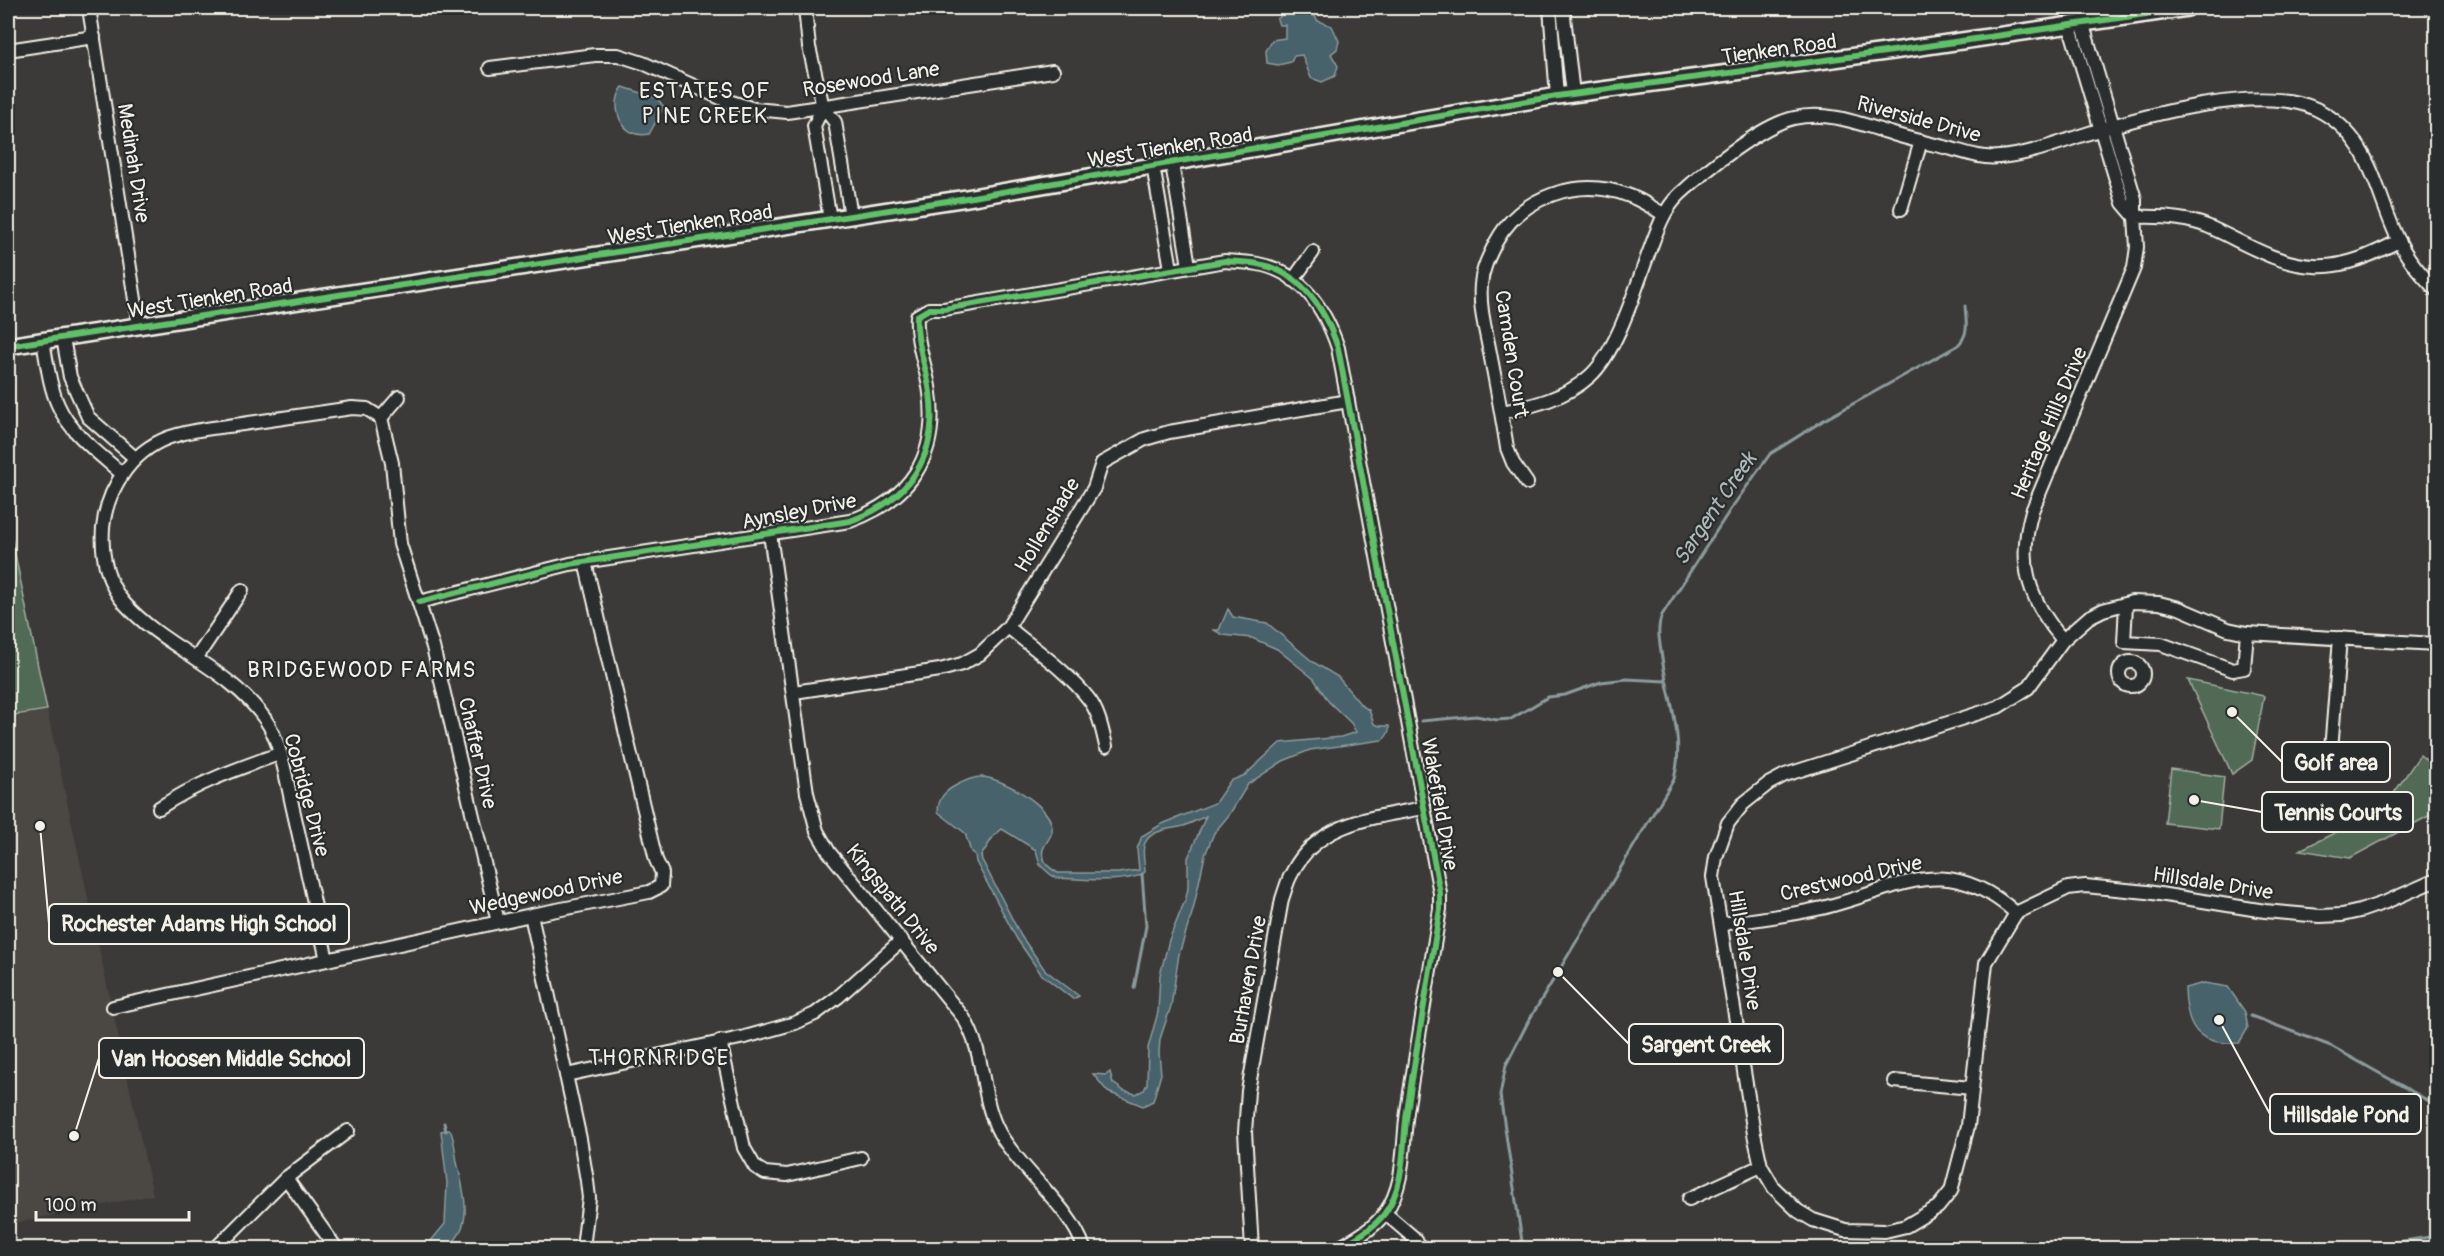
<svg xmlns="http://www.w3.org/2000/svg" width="2444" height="1256" viewBox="0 0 2444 1256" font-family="Pangolin,sans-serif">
  <rect width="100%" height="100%" fill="#3c3a38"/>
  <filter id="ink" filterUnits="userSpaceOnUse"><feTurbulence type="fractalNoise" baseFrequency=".0167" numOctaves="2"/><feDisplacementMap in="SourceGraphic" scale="12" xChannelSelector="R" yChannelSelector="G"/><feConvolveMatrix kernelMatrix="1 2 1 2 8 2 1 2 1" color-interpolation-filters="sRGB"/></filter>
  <g filter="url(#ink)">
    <polygon fill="#4c4642" points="47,710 153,1195 8,1224 8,716"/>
    <g fill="#516a57" stroke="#a2aea0" stroke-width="1.5">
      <polygon points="8,520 47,710 8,716"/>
      <polygon points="2188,680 2264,696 2252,760 2232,774"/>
      <polygon points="2420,755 2436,768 2436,812 2350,858 2300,850 2383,809"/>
      <polygon points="2171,769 2224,777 2219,829 2165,823"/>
    </g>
    <g fill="#46626b" stroke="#8c9b9d" stroke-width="1.5">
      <polygon points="1283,8 1309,8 1318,21 1332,26 1339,41 1337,49 1331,54 1338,66 1335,76 1322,82 1311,78 1302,55 1294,56 1291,62 1278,65 1267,63 1266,51 1272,40 1285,38 1285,25 1279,25 1277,19 1280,17"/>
      <path d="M 623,87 L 657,98 L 664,107 L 649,134 C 620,140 609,104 623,87 Z"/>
      <path d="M 1228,609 L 1233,617 L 1267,623 L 1313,662 L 1338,677 L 1361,705 L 1369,710 L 1374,724 L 1380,726 L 1389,726 C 1390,731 1387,737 1382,740 L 1310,750 L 1283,761 L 1248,784 L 1229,815 L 1214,833 L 1205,855 L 1193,910 L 1179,954 L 1171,1006 L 1160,1039 L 1159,1053 L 1161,1074 L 1153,1101 L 1143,1106 L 1108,1092 L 1093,1074 L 1106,1075 L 1110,1072 L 1113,1083 L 1124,1091 L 1136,1094 L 1144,1090 L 1147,1084 L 1148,1048 L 1158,1012 L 1160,975 L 1169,940 L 1186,898 L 1188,888 L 1188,858 L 1206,816 C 1199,819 1191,823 1184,826 C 1172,829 1151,829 1145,843 C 1141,851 1145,863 1145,872 C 1131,884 1077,879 1057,878 L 1051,875 L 1040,865 L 1036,850 L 1002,829 L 993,837 L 981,856 L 982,860 L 1021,936 L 1045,970 L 1079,996 L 1073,999 L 1041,974 L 1017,939 L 976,862 L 975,855 L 971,852 L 965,833 L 938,812 C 938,799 944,792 955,786 C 962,782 973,777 982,777 C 1002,778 1055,807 1052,831 C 1051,840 1040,847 1043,856 C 1045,865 1051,869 1058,873 L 1118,873 L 1139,870 L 1137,849 L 1142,836 L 1162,824 L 1215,803 L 1230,781 L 1245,775 L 1280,743 L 1341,737 L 1356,732 L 1351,723 L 1329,702 L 1314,679 L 1277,649 L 1252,638 L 1223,635 L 1214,630 L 1219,630 Z"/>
      <path d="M 2204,983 L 2228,987 L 2245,1012 L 2248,1028 L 2239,1043 C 2197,1045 2186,1028 2185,988 Z"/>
      <path d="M 450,1130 C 455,1140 455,1151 457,1162 C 464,1193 475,1226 447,1248 L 425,1248 L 445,1224 L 447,1183 L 441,1131 Z"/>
    </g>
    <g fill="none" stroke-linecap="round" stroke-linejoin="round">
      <g stroke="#8c9b9d" stroke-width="3">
        <polyline points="1421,721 1476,716 1497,720 1511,719 1548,697 1565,695 1601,682 1627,679 1665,681"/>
        <polyline points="1134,988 1146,926 1142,874"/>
        <polyline points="2251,1016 2331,1046 2436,1105"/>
        <polyline points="444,1123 446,1131"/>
        <path d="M 1523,1248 L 1500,1095 L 1506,1065 L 1528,1022 L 1674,779 C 1686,736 1666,694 1661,651 C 1659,639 1657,627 1662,615 L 1730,510 L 1770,454 L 1824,420 L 1957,346 C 1970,334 1966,322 1965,306"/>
        <polyline points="2359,1248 2436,1236"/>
      </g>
      <defs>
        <g id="minor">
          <polyline points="89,8 139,325"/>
          <polyline points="805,8 809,47 823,107 835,122 851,216"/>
          <polyline points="1550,8 1557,96"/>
          <polyline points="1563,8 1573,94"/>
          <polyline points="2069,24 2123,203 2135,217 2135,199 2082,22"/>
          <polyline points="8,50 94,37"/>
          <polyline points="490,68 595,55 618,55 643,63 725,100 754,109 787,112 1053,71"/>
          <polyline points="823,107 814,126 830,219"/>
          <polyline points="1172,164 1189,266"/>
          <polyline points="1153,166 1171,269"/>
          <polyline points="1901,209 1921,141"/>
          <polyline points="1293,280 1313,252"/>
          <polyline points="63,338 70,377 88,417 135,458"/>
          <path d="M 43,341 C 47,362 49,385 58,405 C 70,433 100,454 122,474"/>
          <path d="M 1502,412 C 1533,406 1566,398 1590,376 C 1617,352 1636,287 1649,252 C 1657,231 1663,210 1680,194 C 1705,171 1761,125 1794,118 C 1828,110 1861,124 1893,134 C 1912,140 1932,144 1952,149 C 1966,153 1983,159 1999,157 C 2028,155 2058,143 2086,134 C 2143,116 2261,83 2316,109 C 2373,137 2374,192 2400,243 C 2408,260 2423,276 2436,290"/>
          <polyline points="381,418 399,397"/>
          <path d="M 1527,483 L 1513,463 L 1507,448 C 1502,416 1496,384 1490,353 C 1486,331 1479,308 1481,285 C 1482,269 1489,256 1496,242 C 1521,196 1578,177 1627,195 C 1640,199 1651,207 1663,214"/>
          <path d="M 770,534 L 807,793 L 817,831 L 829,852 L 963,1017 C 987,1055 979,1097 1000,1134 C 1022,1172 1071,1207 1084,1248"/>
          <path d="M 419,602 L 570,564 L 850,521 C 909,500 939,457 930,393 C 927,368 915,342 917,316 L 929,309 L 944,309 L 1225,261 C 1235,262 1247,262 1258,264 C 1301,272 1325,309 1338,348 L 1440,893 L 1440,909 C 1429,977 1417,1044 1407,1112 C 1402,1145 1406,1184 1385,1213 C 1373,1229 1355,1239 1338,1248"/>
          <polyline points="2126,605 2124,642 2161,644 2233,670 2244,668 2247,633"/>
          <path d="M 1008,627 C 1034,649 1067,671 1088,698 C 1099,712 1102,729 1106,746"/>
          <path d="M 2063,640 C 2028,599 2017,563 2032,511 L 2134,268 L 2137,247 L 2135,217 C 2160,216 2184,217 2207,226 C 2242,241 2276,265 2315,266 C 2345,268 2373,254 2399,241"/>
          <polyline points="2436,644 2247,633 2228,629 2179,608 2159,603 2132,602 2103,610 2089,617 2063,640 2028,688 1998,707 1785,775 1768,784 1743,804 1728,823 1716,857 1713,877 1754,1134 1761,1166 1774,1188 1798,1211 1813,1220 1845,1230 1885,1231 1906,1226 1938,1207 1951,1191 1968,1126 1986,963 2016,913 2068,888 2085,886 2147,892 2265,911 2320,916 2342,915 2360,911 2386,902 2436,880"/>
          <polyline points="197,657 242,590"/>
          <circle cx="2131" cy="674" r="12"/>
          <polyline points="794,692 940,670 962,664 980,654 1008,627 1094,488 1102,463 1145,439 1169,432 1348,401"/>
          <polyline points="2331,750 2340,638"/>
          <path d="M 159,808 C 197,783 236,769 279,754"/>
          <polyline points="531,915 580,1139 587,1181 589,1198 583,1248"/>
          <path d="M 1721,924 C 1755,920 1789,915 1822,908 C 1900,889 1944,850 2016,913"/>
          <path d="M 327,960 C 316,910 304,860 293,809 C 287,783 281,741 265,719 C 228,667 166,649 125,604 C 107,584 101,555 103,528 C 107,486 135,446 177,435 C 200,428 225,427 249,423 C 283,418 318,413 352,408 L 367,409 L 381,418 L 392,463 L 400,544 L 433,647 L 498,922"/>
          <polyline points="113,1007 531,915 649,892 661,886 662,873 656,860 585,562"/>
          <polyline points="720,1041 744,1148 755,1167 765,1173 787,1175 861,1158"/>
          <polyline points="566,1075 745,1037 795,1023 815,1014 838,997 902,940"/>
          <polyline points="1894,1081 1972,1088"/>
          <polyline points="286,1178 336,1248"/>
          <polyline points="1689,1199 1761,1166"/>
          <polyline points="1385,1213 1413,1237 1422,1248"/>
          <polyline points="216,1248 286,1178 348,1131"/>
          <path d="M 1252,1248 L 1245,1132 L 1248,1091 L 1282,899 C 1285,891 1287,881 1292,873 C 1317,822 1375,817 1424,808"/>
        </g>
        <polyline id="tertiary" points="8,346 967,198 1557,96 1893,51 2187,8"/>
      </defs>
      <use href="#minor" stroke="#f4f1e8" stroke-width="16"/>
      <use href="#tertiary" stroke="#f4f1e8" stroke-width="20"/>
      <use href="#minor" stroke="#2a2d2e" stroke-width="12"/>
      <use href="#tertiary" stroke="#2a2d2e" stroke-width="15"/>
      <defs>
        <g id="cycleway">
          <polyline points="8,346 967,198 1557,96 1893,51 2187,8"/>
          <path d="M 419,602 L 570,564 L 850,521 C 909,500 939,457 930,393 C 927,368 915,342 917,316 L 929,309 L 944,309 L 1225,261 C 1235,262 1247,262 1258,264 C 1301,272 1325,309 1338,348 L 1440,893 L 1440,909 C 1429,977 1417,1044 1407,1112 C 1402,1145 1406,1184 1385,1213 C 1373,1229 1355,1239 1338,1248"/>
        </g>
      </defs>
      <use href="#cycleway" stroke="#2a2d2e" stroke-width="10"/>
      <use href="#cycleway" stroke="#61c268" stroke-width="6"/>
    </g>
  </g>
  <g text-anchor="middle" stroke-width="4.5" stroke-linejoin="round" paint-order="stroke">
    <g font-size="21" fill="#f4f1e8" stroke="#2a2d2e">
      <text transform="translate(1779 49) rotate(-8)" y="7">Tienken Road</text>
      <text transform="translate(871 79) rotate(-9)" y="7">Rosewood Lane</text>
      <text transform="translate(1919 119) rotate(15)" y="7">Riverside Drive</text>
      <text transform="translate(1170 147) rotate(-9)" y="7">West Tienken Road</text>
      <text transform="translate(134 163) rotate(81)" y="7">Medinah Drive</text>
      <text transform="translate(690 224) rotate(-9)" y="7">West Tienken Road</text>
      <text transform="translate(210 298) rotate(-9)" y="7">West Tienken Road</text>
      <text transform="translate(1512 354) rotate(81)" y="7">Camden Court</text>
      <text transform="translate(2049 423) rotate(-67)" y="7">Heritage Hills Drive</text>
      <text transform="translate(799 511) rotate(-11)" y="7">Aynsley Drive</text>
      <text transform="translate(1047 525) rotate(-59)" y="7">Hollenshade</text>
      <text transform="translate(478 753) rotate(77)" y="7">Chaffer Drive</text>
      <text transform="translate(307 795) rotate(75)" y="7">Cobridge Drive</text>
      <text transform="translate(1440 804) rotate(80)" y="7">Wakefield Drive</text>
      <text transform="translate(1851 878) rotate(-13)" y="7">Crestwood Drive</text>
      <text transform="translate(2213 883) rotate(9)" y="7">Hillsdale Drive</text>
      <text transform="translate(546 892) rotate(-12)" y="7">Wedgewood Drive</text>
      <text transform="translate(893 899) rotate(51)" y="7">Kingspath Drive</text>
      <text transform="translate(1745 950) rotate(81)" y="7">Hillsdale Drive</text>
      <text transform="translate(1248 980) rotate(-80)" y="7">Burhaven Drive</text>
    </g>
    <g font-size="22" letter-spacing="1.5" fill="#f4f1e8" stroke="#2a2d2e">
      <text x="705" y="98">ESTATES OF<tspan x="705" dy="25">PINE CREEK</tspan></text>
      <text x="362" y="677">BRIDGEWOOD FARMS</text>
      <text x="659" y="1065">THORNRIDGE</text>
    </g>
    <g font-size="22" font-style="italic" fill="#aeb8b6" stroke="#2a2d2e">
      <text transform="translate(1714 508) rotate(-56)" y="8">Sargent Creek</text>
    </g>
  </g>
  <path fill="none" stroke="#f4f1e8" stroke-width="2" d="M2232 712L2282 762M2194 800L2262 812M40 826L49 924M1558 972L1629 1044M74 1136L99 1058M2219 1020L2270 1114"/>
  <g fill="#f4f1e8" stroke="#2a2d2e" stroke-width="2">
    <circle cx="2232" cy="712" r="6"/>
    <circle cx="2194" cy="800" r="6"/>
    <circle cx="40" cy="826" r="6"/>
    <circle cx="1558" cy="972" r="6"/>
    <circle cx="74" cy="1136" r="6"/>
    <circle cx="2219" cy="1020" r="6"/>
  </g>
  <g fill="#2a2d2e" stroke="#f4f1e8" stroke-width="2">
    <rect x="2282" y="742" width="108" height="40" rx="6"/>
    <rect x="2262" y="792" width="151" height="40" rx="6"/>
    <rect x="49" y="904" width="300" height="40" rx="6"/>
    <rect x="1629" y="1024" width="154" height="40" rx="6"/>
    <rect x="99" y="1038" width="265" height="40" rx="6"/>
    <rect x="2270" y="1094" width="151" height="40" rx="6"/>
  </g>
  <g font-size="22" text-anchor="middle" font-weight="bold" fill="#f4f1e8">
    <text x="2336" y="770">Golf area</text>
    <text x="2338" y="820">Tennis Courts</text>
    <text x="199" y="931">Rochester Adams High School</text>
    <text x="1706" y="1052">Sargent Creek</text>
    <text x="231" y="1066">Van Hoosen Middle School</text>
    <text x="2346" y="1122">Hillsdale Pond</text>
  </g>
  <rect width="2444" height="1256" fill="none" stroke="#2a2d2e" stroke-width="30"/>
  <rect x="15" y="15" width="2414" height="1226" fill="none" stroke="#f4f1e8" stroke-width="2" filter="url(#ink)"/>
  <path d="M36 1211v9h153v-9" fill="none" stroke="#f4f1e8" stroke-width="3"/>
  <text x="45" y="1211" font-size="18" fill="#f4f1e8" stroke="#2a2d2e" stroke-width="4.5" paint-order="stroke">100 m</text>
</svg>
